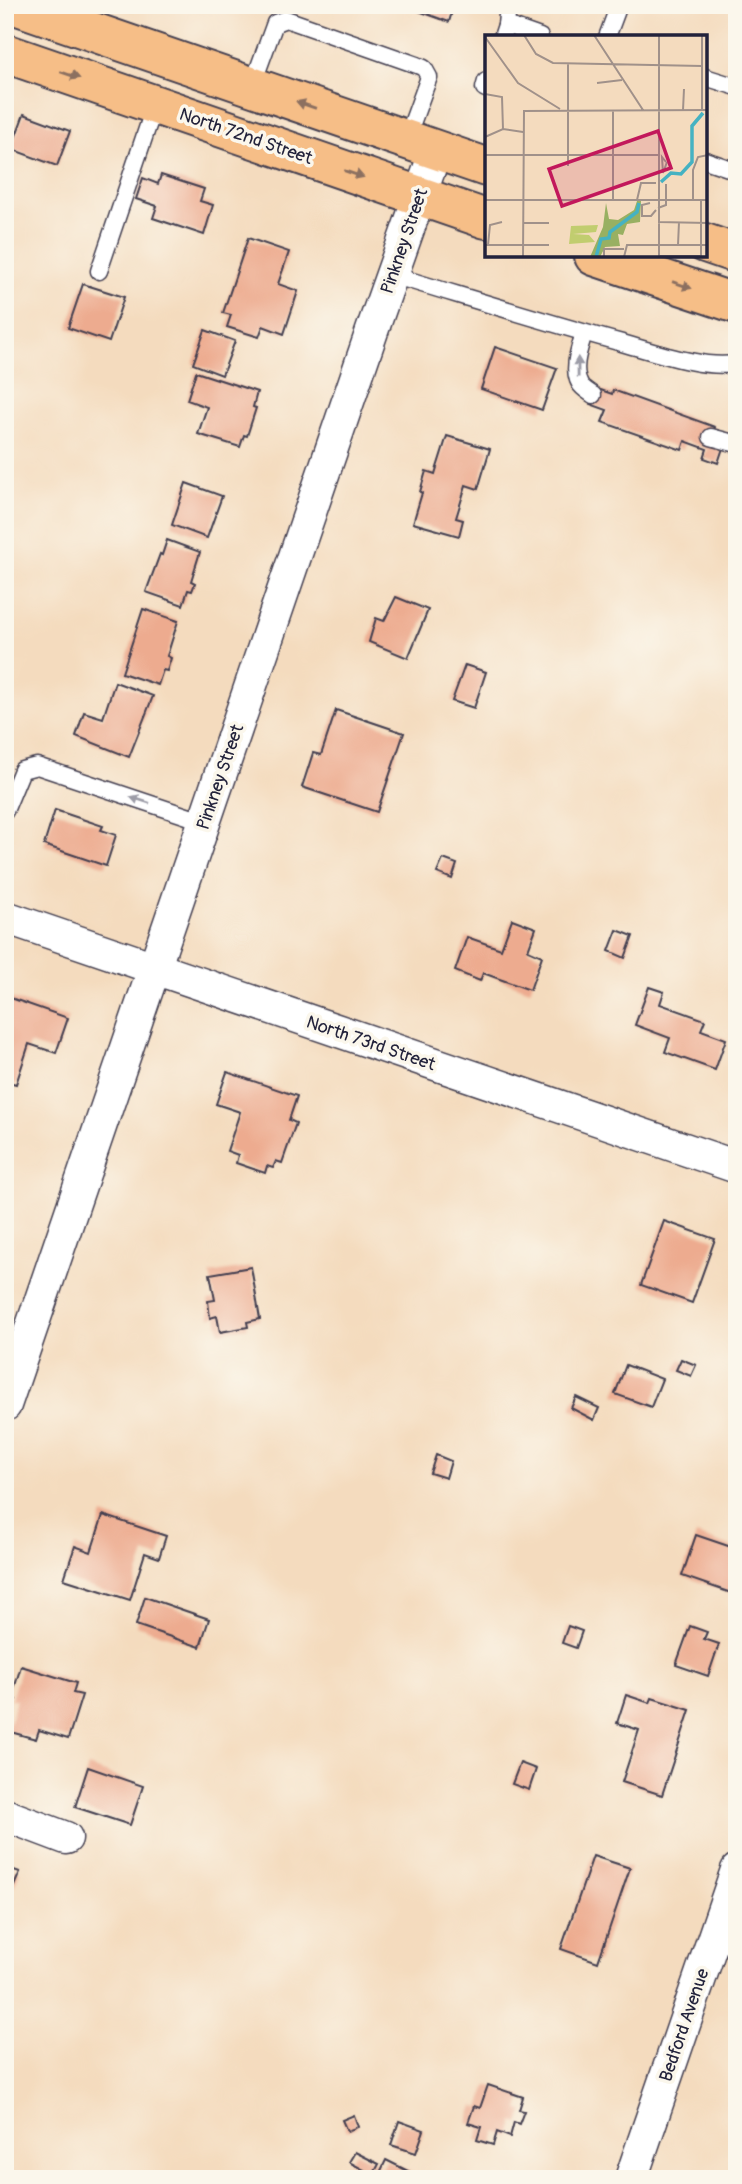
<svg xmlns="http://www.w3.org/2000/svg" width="742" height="2184" viewBox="0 0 742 2184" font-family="Pangolin,sans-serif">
  <rect width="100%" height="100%" fill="#fbf7ec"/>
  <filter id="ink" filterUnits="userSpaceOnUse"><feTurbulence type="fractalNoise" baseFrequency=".0143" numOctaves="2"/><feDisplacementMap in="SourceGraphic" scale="14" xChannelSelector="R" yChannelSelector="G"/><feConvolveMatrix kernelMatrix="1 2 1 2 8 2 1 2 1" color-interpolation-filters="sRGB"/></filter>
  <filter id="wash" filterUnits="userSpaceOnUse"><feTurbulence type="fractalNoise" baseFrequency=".00686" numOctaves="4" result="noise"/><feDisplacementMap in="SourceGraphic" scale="28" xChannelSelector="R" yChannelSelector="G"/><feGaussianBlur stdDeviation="1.57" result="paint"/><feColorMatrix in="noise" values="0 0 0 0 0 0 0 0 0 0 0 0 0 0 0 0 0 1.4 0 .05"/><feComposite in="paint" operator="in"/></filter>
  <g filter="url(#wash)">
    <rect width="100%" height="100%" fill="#f4dbbe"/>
    <g id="blocks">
      <g fill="#edab8f">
        <polygon points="402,5 454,5 449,22"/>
        <polygon points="24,114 70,131 57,166 11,149"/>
        <polygon points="161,175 204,189 200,201 213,205 204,235 153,218 157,206 136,199 143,178 158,184"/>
        <polygon points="248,238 289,252 278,284 298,291 284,334 263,326 259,337 227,327 231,315 223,313"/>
        <polygon points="83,284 124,297 109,342 68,328"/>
        <polygon points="205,330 235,341 222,375 193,364"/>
        <polygon points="495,347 557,368 542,410 481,389"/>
        <polygon points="196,372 257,392 253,407 256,408 247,436 244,435 240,447 198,434 207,407 187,400"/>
        <polygon points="595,388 612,394 613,390 715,427 710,441 724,445 718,463 704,458 707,449 685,441 682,450 602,422 607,410 590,404"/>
        <polygon points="447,436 490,449 478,489 466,485 456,518 463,520 459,536 413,523 422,493 420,492 426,471 435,474"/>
        <polygon points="186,483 222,496 207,538 172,525"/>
        <polygon points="167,540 200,552 191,581 195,583 192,591 188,590 183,605 146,592 160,554 162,555"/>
        <polygon points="396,597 428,610 408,658 369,642 376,618 384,621"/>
        <polygon points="143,609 178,621 167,656 171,658 167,671 163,670 158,685 122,673"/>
        <polygon points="465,665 486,672 474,708 452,701"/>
        <polygon points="115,682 153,696 129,757 76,736 84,712 103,718"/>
        <polygon points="336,710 404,733 377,812 302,787 313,753 321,755"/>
        <polygon points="55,810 103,826 101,830 116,835 106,866 44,845"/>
        <polygon points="443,859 457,864 452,879 437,873"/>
        <polygon points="512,919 536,928 528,950 542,956 530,990 483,973 480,981 455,971 467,937 501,949"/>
        <polygon points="617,930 633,936 625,958 609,951"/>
        <polygon points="649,987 664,992 660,1004 705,1020 701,1030 726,1039 715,1070 665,1052 670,1038 635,1025"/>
        <polygon points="5,996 68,1018 56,1053 29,1044 16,1084 5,1081"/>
        <polygon points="227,1072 297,1096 289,1120 296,1123 282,1163 276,1161 273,1168 267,1166 265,1173 236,1163 238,1155 227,1151 240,1112 216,1104"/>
        <polygon points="664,1221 715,1239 692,1303 641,1285"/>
        <polygon points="251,1267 260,1319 247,1322 248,1327 220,1332 217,1316 210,1318 208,1301 215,1300 210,1274"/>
        <polygon points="681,1359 696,1365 691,1376 676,1370"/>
        <polygon points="626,1365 662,1379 651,1407 615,1394"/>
        <polygon points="576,1397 599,1408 594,1420 571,1408"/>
        <polygon points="436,1455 451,1461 446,1478 430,1473"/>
        <polygon points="103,1515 166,1536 159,1558 145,1553 130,1600 64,1579 75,1546 91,1552"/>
        <polygon points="696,1535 737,1549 737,1595 682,1576"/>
        <polygon points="145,1597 209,1619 200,1647 136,1625"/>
        <polygon points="568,1626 582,1631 576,1648 562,1643"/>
        <polygon points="690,1626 707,1632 704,1639 719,1644 708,1676 676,1665"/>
        <polygon points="21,1666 76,1683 73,1693 82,1695 68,1739 39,1730 36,1739 7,1731 16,1700 11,1699"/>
        <polygon points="626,1695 650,1703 652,1698 690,1710 662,1795 622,1782 639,1730 617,1723"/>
        <polygon points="520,1763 536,1769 529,1790 512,1784"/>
        <polygon points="88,1767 143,1786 130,1825 75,1807"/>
        <polygon points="593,1856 630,1868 598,1962 561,1949"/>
        <polygon points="5,1867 20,1872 14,1886 5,1883"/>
        <polygon points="488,2085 523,2097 519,2110 524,2111 519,2124 514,2122 510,2137 497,2132 493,2145 477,2140 481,2127 468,2123 474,2106 480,2108"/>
        <polygon points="354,2115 358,2127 347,2131 342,2120"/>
        <polygon points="399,2121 424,2130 416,2153 391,2145"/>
        <polygon points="355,2152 379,2164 371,2179 360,2179 364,2170 349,2162"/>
        <polygon points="386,2160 412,2173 409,2179 377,2179"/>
      </g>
    </g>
  </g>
  <g filter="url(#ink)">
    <use href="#blocks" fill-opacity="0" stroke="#423e4f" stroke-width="2"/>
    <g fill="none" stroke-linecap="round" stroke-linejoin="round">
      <defs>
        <g id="service">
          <polyline points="506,25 508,5"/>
          <polyline points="502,37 506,25 540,37"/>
          <polyline points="607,37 619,5"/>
          <polyline points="705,77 737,87"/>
          <polyline points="486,81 484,88 486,89"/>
          <polyline points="252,86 275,23 286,19 417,65 424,68 429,77 406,140"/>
          <polyline points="705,160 737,171"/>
          <polyline points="99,271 155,105"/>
          <path d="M 392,275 C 469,298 545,322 622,343 C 651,351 709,371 737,363"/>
          <path d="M 584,333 C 580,347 571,369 580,384 C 582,388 589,392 593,395"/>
          <polyline points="711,437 737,444"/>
          <polyline points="5,811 22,770 37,766 205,822"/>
        </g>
        <g id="minor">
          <polyline points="5,917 737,1167"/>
          <polyline points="5,1405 372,331 436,150"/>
          <polyline points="5,1815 66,1838"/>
          <polyline points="631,2179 737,1870"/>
        </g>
        <g id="primary">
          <polyline points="15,5 486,167"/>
          <polyline points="5,53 486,219"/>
          <polyline points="705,243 737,254"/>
          <polyline points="594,256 737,304"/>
        </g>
      </defs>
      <use href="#service" stroke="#423e4f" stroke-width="19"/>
      <use href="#minor" stroke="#423e4f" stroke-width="35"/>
      <use href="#primary" stroke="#423e4f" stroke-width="42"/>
      <use href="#service" stroke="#fff" stroke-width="16"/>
      <use href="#minor" stroke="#fff" stroke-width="32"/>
      <use href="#primary" stroke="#f6be87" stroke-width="38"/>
    </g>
    <defs><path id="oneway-solid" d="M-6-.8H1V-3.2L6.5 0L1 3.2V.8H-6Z" transform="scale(1.75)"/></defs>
    <g fill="#8c7061">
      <use href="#oneway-solid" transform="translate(70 75) rotate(19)"/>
      <use href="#oneway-solid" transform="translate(306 105) rotate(-161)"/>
      <use href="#oneway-solid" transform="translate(354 174) rotate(19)"/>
      <use href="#oneway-solid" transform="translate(682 285) rotate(19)"/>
    </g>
    <g fill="#9c9ca7">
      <use href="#oneway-solid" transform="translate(578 367) rotate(-91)"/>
      <use href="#oneway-solid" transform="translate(140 800) rotate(-162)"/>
    </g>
  </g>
  <g text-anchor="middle" stroke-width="7" stroke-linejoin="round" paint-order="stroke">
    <g font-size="18" fill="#22223b" stroke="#fbf7ec">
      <text transform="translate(246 136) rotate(19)" y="6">North 72nd Street</text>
      <text transform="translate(404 241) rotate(-71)" y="6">Pinkney Street</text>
      <text transform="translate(220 777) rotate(-71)" y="6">Pinkney Street</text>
      <text transform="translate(371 1043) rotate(19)" y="6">North 73rd Street</text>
      <text transform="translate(684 2025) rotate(-71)" y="6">Bedford Avenue</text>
    </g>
  </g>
  <g transform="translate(485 35)">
    <rect width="222" height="222" fill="#f4dbbe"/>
    <path d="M 152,166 L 156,166 L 155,187 L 142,189 L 138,200 L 133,199 L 135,211 L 120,212 L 115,222 L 105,222 L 118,192 L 121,168 L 124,184 L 133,185 L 149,175 Z" fill="#98b062"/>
    <path d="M 86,191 L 113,190 L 111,197 L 88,199 L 104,200 L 110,207 L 84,209 Z" fill="#c1cd6f"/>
    <path fill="none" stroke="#45b2c2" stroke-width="3.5" d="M 176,147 L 186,138 L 196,139 L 207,127 L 207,91 L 218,78M 111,222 L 116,204 L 124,203 L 125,197 L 152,177 L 154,168"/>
    <path fill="none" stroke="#a0918a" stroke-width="2" d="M 39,0 L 51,19 L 68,28 L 217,31M 109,0 L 158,75M 0,2 L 33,48 L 75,74M 112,48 L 137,45M 0,59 L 17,62 L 18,94M 128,75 L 128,165M 198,75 L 199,54M 217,75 L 217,0M 0,102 L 18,94 L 38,97M 0,120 L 173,120M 181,127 L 177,122 L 178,138 L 182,127M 83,131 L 83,28M 0,165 L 223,165M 152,165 L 156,148 L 171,148M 208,165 L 208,135 L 213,122 L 223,120M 165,168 L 157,170 L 157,181 L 166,181 L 171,175M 173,173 L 181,170 L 181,149M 173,187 L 223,188M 38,188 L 64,188M 0,210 L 64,210M 3,210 L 5,190 L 17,187M 193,210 L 194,187M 174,221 L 216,221M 38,222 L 39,76 L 223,75M 119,222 L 119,214 L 139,214M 139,222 L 142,210 L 223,210M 174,222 L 174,0M 216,222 L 216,165"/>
    <path fill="#c2185b" fill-opacity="0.15" stroke="#c2185b" stroke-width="3.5" d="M 173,96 L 186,133 L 77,171 L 64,134 Z"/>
    <rect width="222" height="222" fill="none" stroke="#22223b" stroke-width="3.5"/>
  </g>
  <rect width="742" height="2184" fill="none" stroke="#fbf7ec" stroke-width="28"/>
</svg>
